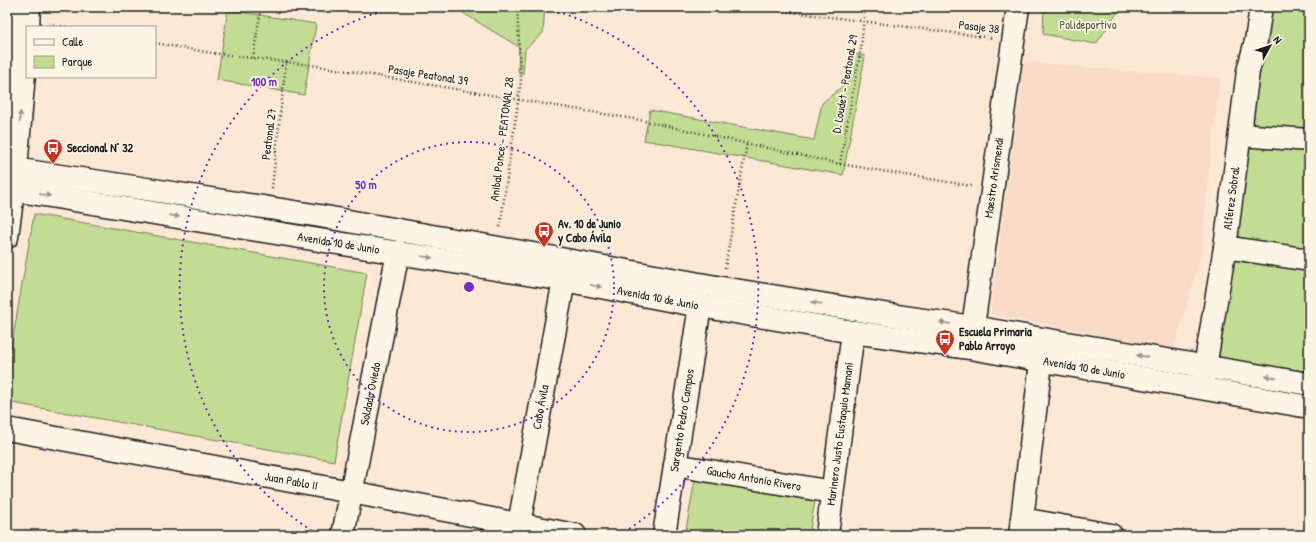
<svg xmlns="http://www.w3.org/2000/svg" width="1316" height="542" viewBox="0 0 1316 542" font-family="'Patrick Hand',sans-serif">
  <rect width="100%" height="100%" fill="#fde8d5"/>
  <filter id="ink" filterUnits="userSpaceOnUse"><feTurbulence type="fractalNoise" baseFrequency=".025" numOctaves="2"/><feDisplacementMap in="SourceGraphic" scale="8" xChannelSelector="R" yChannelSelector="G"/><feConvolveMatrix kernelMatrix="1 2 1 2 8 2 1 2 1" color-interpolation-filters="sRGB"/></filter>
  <g filter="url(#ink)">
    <polygon fill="#f9dbc7" points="1024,62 1220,78 1211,152 1201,256 1174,349 990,314"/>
    <g fill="#c3dc93" stroke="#707c58">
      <polygon points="464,7 545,7 543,33 525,49 523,74 518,73 519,47 463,13"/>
      <polygon points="1044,7 1121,7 1096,44 1043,34"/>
      <polygon points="1267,7 1309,7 1309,135 1248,131"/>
      <polygon points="228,10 316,24 304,95 217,80"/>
      <polygon points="854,54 865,56 843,175 644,140 650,110 814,140 822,103 849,81"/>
      <polygon points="1249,143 1309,146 1309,253 1234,242"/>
      <polygon points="34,214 367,273 334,461 7,402 7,372"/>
      <polygon points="1233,254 1309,267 1309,376 1215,360"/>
      <polygon points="695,480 815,501 809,535 685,535"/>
    </g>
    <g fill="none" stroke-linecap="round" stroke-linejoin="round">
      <defs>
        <g id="minor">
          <polyline points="28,27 29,7"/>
          <polyline points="7,87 12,7"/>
          <polyline points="1240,135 1309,140"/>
          <polyline points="7,168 134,187 320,216 722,288 864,311 972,327 1309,384"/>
          <path id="s1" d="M 7,189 L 564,280 L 700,306 L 853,332 L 970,348 L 1309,407"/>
          <polyline points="7,237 16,169 27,37"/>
          <polyline points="1225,247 1309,260"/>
          <path id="s2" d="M 971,341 L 1018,7"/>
          <path id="s3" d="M 1203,379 L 1225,247 L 1248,71 L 1256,41 L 1261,7"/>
          <path id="s4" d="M 7,429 L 351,492 L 575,535"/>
          <path id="s5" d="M 675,465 L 832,492"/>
          <polyline points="1022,519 1111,535"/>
          <path id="s6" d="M 343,535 L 398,252"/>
          <path id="s7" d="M 517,535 L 564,280"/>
          <path id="s8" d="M 664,535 L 700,306"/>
          <path id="s9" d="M 827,535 L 853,332"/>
          <polyline points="1020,535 1043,346"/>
        </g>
      </defs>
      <use href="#minor" stroke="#1c1c1c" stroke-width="25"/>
      <g stroke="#1c1c1c" stroke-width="2.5" stroke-dasharray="1 3" stroke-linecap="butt">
        <polyline points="752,7 993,38"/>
        <polyline points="49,24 67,27"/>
        <polyline points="155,43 212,53 318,66 640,120 840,164 972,186"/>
        <polyline points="253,58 261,7"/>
        <polyline points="840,164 861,48 865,7"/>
        <polyline points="272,188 286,62"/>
        <polyline points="500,227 521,81 517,7"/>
        <polyline points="725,268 747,143"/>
      </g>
      <use href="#minor" stroke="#fcf5e5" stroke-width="22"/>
    </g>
    <defs><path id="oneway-solid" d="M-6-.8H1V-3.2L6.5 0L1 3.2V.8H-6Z"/></defs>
    <g fill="#97938b">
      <use href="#oneway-solid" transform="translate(20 117) rotate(-85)"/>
      <use href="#oneway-solid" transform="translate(45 195) rotate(9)"/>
      <use href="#oneway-solid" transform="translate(174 216) rotate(9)"/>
      <use href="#oneway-solid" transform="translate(427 257) rotate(9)"/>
      <use href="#oneway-solid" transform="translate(596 286) rotate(11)"/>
      <use href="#oneway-solid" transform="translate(817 303) rotate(-171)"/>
      <use href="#oneway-solid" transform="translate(945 323) rotate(-172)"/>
      <use href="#oneway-solid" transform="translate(1142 356) rotate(-171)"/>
      <use href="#oneway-solid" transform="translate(1271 377) rotate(-170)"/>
    </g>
  </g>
  <g fill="none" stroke="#7b2cbf" stroke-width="2" stroke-dasharray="2 4">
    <circle cx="469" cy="287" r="145"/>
    <path d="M317 534A290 290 0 0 1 392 8M546 8A290 290 0 0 1 621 534"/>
  </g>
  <defs>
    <symbol id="bus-pin" viewBox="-11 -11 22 30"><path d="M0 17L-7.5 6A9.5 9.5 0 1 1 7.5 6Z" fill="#c8321e" stroke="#fcf5e5"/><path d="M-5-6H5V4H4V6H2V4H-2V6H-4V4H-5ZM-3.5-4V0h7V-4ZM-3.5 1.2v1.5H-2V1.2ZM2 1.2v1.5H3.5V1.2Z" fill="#fff"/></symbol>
  </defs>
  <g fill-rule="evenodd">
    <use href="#bus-pin" x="42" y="137" width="22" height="30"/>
    <use href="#bus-pin" x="533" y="220" width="22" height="30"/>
    <use href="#bus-pin" x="934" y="328" width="22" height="30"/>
  </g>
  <g text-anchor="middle" stroke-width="3.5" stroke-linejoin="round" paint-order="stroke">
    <g font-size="12" fill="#4e5640" stroke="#fcf5e5">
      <text x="1088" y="29">Polideportivo</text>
    </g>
    <g font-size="12" fill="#1c1c1c" stroke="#fcf5e5">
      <text transform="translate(979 27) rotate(7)" y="4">Pasaje 38</text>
      <text transform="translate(428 75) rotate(9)" y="4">Pasaje Peatonal 39</text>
      <text transform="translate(845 84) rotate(-80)" y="4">D. Loudet - Peatonal 29</text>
      <text transform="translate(269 134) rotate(-83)" y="4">Peatonal 27</text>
      <text transform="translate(502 139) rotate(-83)" y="4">Anibal Ponce - PEATONAL 28</text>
      <text dy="4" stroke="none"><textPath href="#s2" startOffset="165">Maestro Arismendi</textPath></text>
      <text dy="4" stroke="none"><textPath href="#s3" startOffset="183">Alférez Sobral</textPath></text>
      <text dy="4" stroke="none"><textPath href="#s1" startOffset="336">Avenida 10 de Junio</textPath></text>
      <text dy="4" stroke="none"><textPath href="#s1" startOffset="660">Avenida 10 de Junio</textPath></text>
      <text dy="4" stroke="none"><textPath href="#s1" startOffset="1092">Avenida 10 de Junio</textPath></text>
      <text dy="4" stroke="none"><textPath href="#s6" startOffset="144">Soldado Oviedo</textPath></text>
      <text dy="4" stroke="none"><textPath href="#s7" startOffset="130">Cabo Ávila</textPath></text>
      <text dy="4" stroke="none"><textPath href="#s8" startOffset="116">Sargento Pedro Campos</textPath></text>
      <text dy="4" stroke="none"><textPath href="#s9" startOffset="102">Marinero Justo Eustaquio Mamaní</textPath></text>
      <text dy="4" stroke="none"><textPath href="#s5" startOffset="80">Gaucho Antonio Rivero</textPath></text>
      <text dy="4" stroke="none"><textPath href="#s4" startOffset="289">Juan Pablo II</textPath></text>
    </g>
    <g font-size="12" font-weight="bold" fill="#1c1c1c" stroke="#fcf5e5" text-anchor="start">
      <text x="67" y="152">Seccional N° 32</text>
      <text x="558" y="228">Av. 10 de Junio<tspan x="558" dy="14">y Cabo Ávila</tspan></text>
      <text x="959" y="336">Escuela Primaria<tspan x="959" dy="14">Pablo Arroyo</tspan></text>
    </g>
  </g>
  <circle cx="469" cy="287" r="6" fill="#7b2cbf" stroke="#fcf5e5" stroke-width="2"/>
  <g font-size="12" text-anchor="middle" font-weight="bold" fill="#7b2cbf" stroke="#fcf5e5" stroke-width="3.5" stroke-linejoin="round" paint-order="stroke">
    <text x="264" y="86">100 m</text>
    <text x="366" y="189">50 m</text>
  </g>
  <rect width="1316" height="542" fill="none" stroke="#fcf5e5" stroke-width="24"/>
  <rect x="12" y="12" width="1292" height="518" fill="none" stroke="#1c1c1c" stroke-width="1.5" filter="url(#ink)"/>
  <rect x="26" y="26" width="130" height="52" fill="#fcf5e5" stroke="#a29e95"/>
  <rect x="34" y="39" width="20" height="6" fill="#fcf5e5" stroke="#a29e95"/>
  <text x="62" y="46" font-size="12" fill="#1c1c1c">Calle</text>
  <rect x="34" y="56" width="20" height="12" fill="#c3dc93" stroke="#a29e95"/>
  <text x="62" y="66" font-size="12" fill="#1c1c1c">Parque</text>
  <g transform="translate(1270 46) rotate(50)" stroke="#fcf5e5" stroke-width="3" paint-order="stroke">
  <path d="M0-3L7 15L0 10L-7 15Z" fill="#1c1c1c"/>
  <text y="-6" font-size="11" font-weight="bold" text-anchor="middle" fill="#1c1c1c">N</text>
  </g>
</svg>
